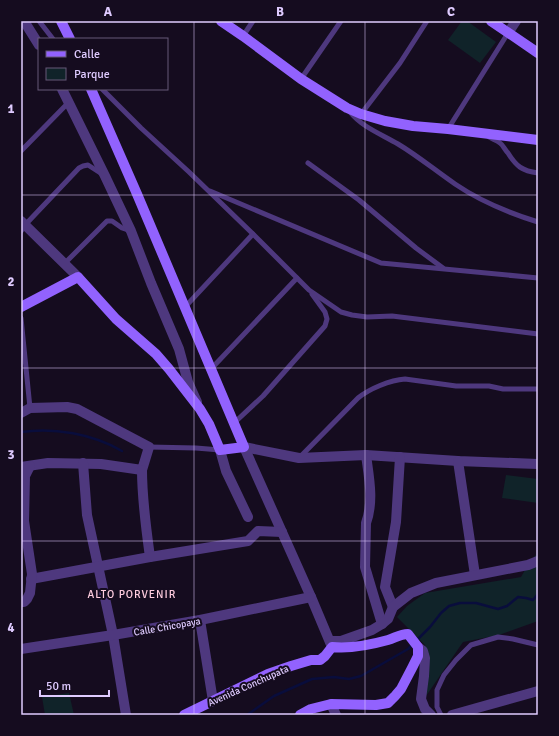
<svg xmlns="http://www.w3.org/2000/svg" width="559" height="736" viewBox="0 0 559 736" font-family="Signika,sans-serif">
  <rect width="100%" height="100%" fill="#150c1f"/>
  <g fill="#102329">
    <polygon points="462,21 467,21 496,42 480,63 448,40"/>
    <polygon points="506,475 538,479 538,503 502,498"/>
    <polygon points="538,552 538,621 499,635 463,642 424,699 427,677 425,645 397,617 407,606 425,593 521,577 529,563"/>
    <polygon points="69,693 74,715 45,715 42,697"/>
  </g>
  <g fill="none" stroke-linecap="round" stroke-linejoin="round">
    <g stroke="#090d3c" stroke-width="2.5">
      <path d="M 21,432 C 54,427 93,434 122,451"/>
      <polyline points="417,640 430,627 441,613 449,606 460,603 476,603 498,609 507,606 518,597 526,598 533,600 538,594"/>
      <polyline points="247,715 274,696 312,679 334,677 349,679 361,676 408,649 413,644"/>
    </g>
    <g stroke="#4e387e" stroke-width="5">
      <polyline points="39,21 53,39"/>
      <polyline points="243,36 253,21"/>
      <polyline points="301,79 341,21"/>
      <polyline points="102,89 141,128 189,172 253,234 309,290 341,312 352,315 367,317 392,316 538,334"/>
      <path d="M 350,112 C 362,127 381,134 398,144 C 418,156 436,171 455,184 C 480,201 509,213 538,222"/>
      <polyline points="361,114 400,63 427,21"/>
      <polyline points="448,129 508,33"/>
      <path d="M 489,137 C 492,139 497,140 500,143 C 503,145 505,150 508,153 C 516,166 522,171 538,173"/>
      <polyline points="21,151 69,102"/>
      <polyline points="308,163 359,200 416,248 443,268"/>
      <polyline points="210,191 381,263 538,278"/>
      <polyline points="21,231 25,225 79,168 83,166 88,165 102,174"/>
      <polyline points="64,264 107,221 112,221 122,228 131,231"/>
      <polyline points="185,307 253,234"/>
      <polyline points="21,318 30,408"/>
      <polyline points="211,369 297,278"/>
      <polyline points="234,423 263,396 325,326 327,319 325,312 312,294"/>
      <polyline points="149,447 196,448 220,450"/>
      <path d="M 300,457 L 358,398 C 369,389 390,380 405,379 L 456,386 L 489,386 L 503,389 L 538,389"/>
      <polyline points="441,715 437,707 437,690 444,675 456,660 471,645 498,637 513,639 538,645"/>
    </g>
    <g stroke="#4e387e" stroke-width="10">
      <polyline points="24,21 39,45"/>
      <polyline points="508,33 516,21"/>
      <polyline points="62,89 105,176 131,231 151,283 179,349 188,382 197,402"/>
      <polyline points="21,221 78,277"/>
      <polyline points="21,413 30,408 67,407 77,409 149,447 142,470 101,464 48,463 21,467"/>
      <polyline points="244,447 299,458 366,455 458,461 538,464"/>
      <polyline points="244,447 311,597 332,647"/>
      <polyline points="220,450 226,471 248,517"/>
      <path d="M 366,455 C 369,478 374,501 366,523 L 365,567 L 382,624"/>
      <polyline points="458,461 475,575"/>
      <polyline points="83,463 87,515 113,635 126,715"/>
      <path d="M 142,470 C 142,500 146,528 150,557"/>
      <polyline points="31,579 150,557 248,541 258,531 282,532"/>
      <polyline points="21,602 24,602 27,599 30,593 32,574 24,521 25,476 30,466"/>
      <polyline points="393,607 385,587 396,522 400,457"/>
      <polyline points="200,620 213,701"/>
      <polyline points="330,641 341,641 372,630 382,624 388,619 393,607 411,593 436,583 528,565 538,561"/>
      <polyline points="418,647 423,651 425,658 424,676 421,699 425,709 431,715"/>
      <polyline points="21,649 113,635 200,620 311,597"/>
      <polyline points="331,704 336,715"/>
      <polyline points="452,715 538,691"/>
    </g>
    <g stroke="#9262fe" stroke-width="10">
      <polyline points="61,21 70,39"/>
      <polyline points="221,21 243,36 301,79 347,108 361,114 385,121 413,126 448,129 538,140"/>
      <polyline points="491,21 538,53"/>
      <polyline points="21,307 78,277 116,319 156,354 169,369 200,409 209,424 220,450 244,447 137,194 91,89"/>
      <path d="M 184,715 L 268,674 L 291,666 L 311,660 L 320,660 L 325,656 L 332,647 C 351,649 370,645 388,640 C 395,638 400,634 408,634 L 418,647 L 418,656 L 412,668 L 401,689 L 395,696 L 388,703 L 376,705 L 331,704 L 311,709 L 300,715"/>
    </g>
  </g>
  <path fill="none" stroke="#dfcbff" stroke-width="1" stroke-opacity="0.55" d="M 194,21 L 194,715M 365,21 L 365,715M 21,195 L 538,195M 21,368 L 538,368M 21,541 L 538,541"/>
  <g text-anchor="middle" stroke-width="4" stroke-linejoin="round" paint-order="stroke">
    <g font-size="10" fill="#dfcbff" stroke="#150c1f">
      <text transform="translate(167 626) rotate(-10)" y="4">Calle Chicopaya</text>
      <text transform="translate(248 685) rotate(-24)" y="4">Avenida Conchupata</text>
    </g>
    <g font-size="11" letter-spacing="1" fill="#ffcddf" stroke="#150c1f">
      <text x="132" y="598">ALTO PORVENIR</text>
    </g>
  </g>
  <rect width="559" height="736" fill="none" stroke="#150c1f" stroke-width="44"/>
  <rect x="38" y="38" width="130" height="52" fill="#150c1f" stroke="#665879"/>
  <rect x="46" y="51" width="20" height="6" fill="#9262fe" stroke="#665879"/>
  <text x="74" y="58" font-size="12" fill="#dfcbff">Calle</text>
  <rect x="46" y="68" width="20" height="12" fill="#102329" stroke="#665879"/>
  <text x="74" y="78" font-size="12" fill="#dfcbff">Parque</text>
  <path d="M40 690v6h69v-6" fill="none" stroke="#dfcbff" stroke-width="2"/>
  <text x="46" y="690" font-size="12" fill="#dfcbff" stroke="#150c1f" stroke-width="3" paint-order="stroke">50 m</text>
  <rect x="22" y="22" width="515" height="692" fill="none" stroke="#dfcbff" stroke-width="1.5"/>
  <g font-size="13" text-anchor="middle" font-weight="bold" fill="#dfcbff">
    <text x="108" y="16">A</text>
    <text x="280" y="16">B</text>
    <text x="451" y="16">C</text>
    <text x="11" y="113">1</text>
    <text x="11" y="286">2</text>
    <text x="11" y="459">3</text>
    <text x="11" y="632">4</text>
  </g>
</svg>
